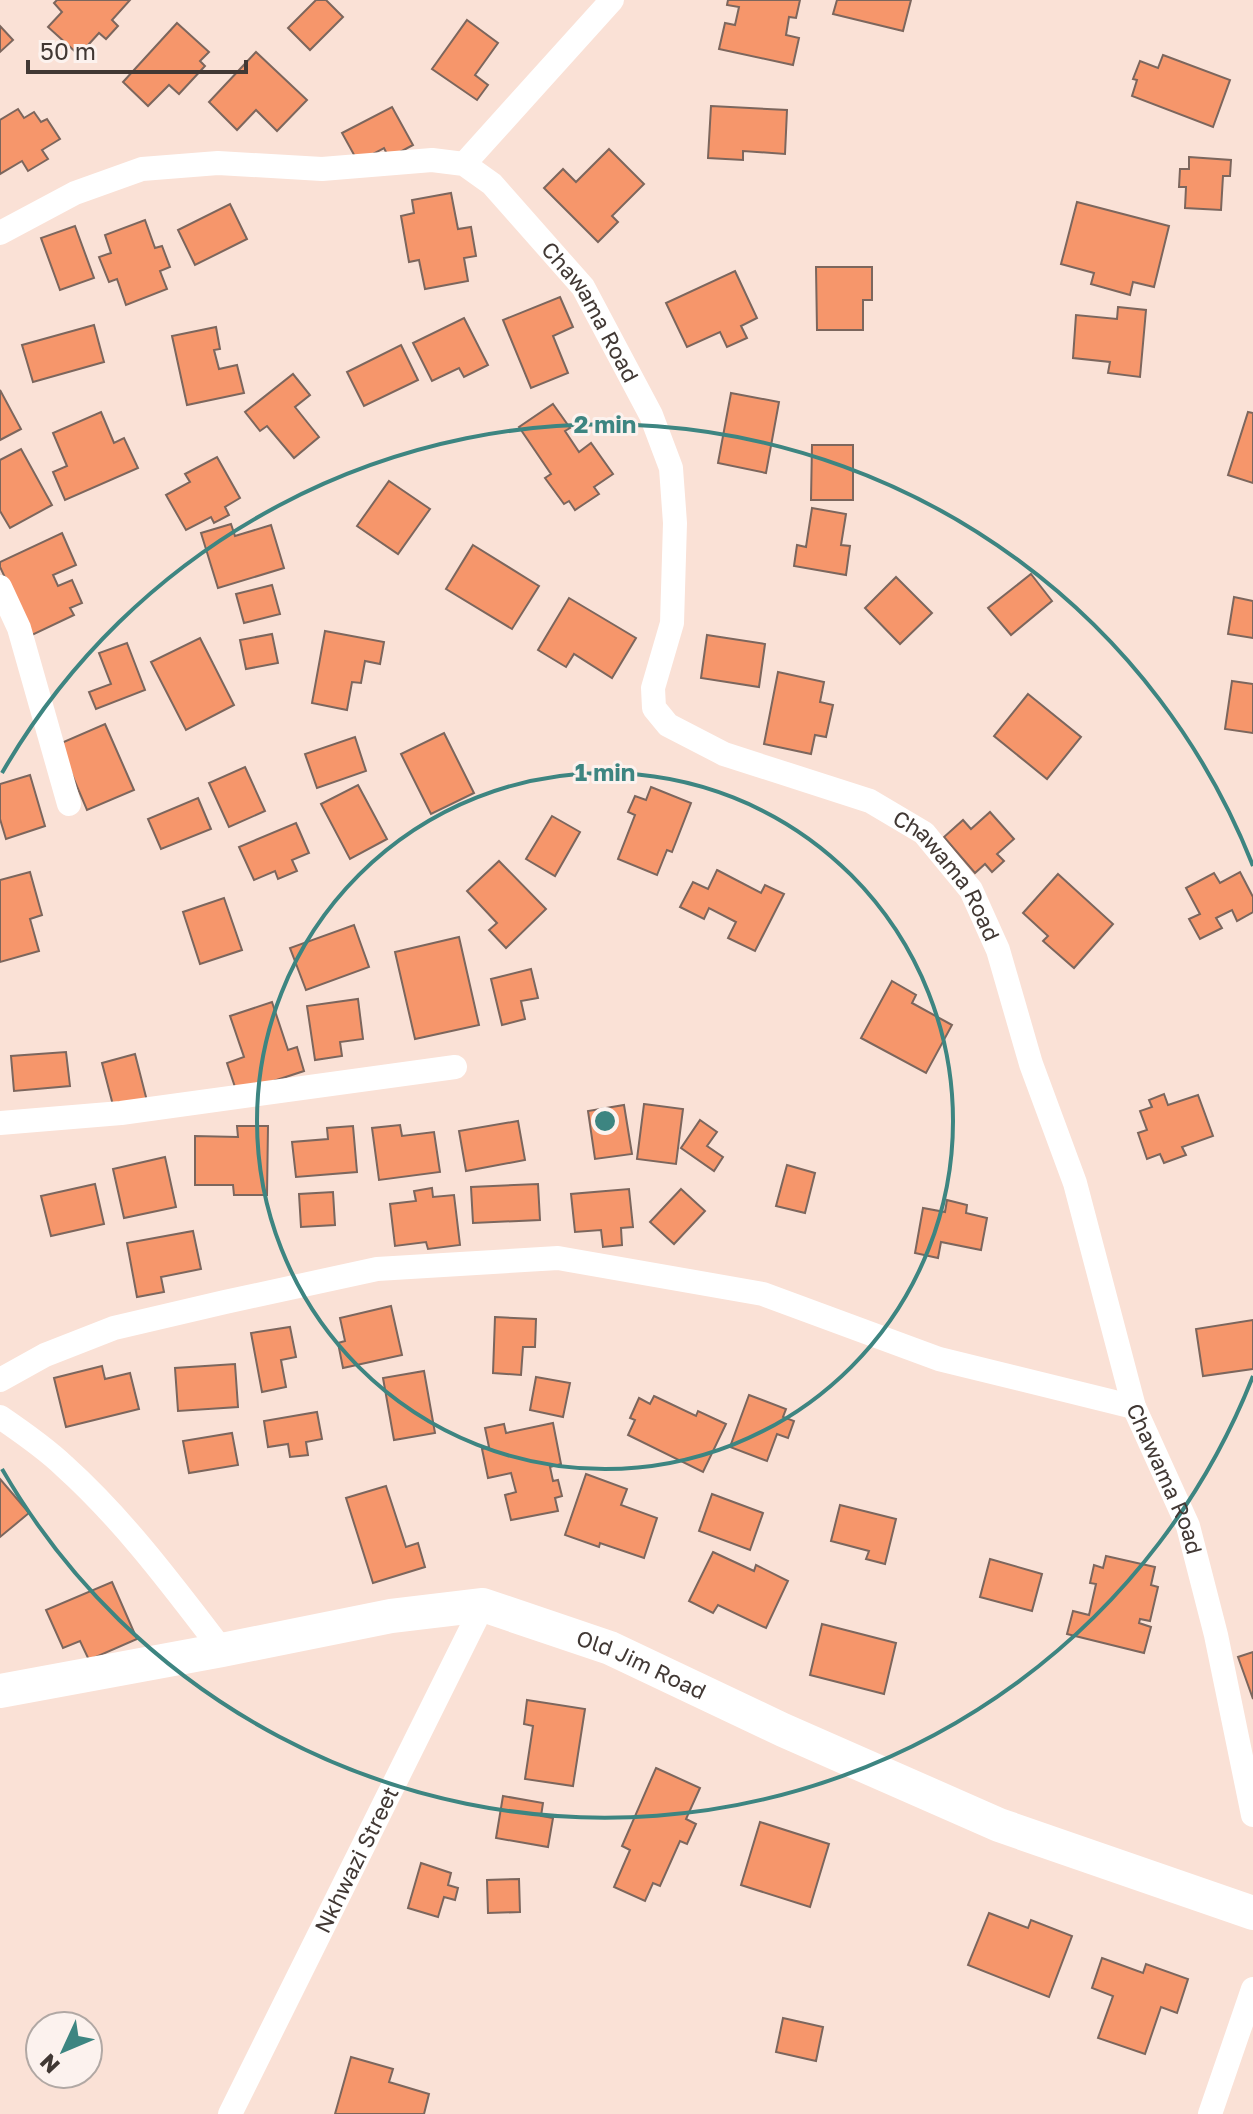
<svg xmlns="http://www.w3.org/2000/svg" width="1253" height="2114" viewBox="0 0 1253 2114" font-family="'Golos Text',sans-serif">
  <rect width="100%" height="100%" fill="#fae1d6"/>
  <g fill="#f6966b" stroke="#7c665d" stroke-width="2">
    <polygon points="57,0 130,0 112,20 118,26 106,39 99,33 79,55 48,27 62,12 54,3"/>
    <polygon points="316,0 326,0 343,17 310,50 288,28"/>
    <polygon points="728,0 800,0 796,18 789,17 786,35 799,38 793,65 719,49 725,23 735,25 739,7 727,5"/>
    <polygon points="837,0 911,0 903,31 833,14"/>
    <polygon points="467,20 498,43 475,75 488,85 477,100 432,69"/>
    <polygon points="177,23 209,52 200,61 205,66 179,94 169,85 148,106 123,82"/>
    <polygon points="0,26 13,40 0,52"/>
    <polygon points="256,52 307,100 277,131 256,110 237,130 209,102"/>
    <polygon points="1163,55 1230,80 1213,127 1132,96 1137,80 1133,79 1140,61 1158,68"/>
    <polygon points="711,106 787,110 785,154 743,151 743,160 708,158"/>
    <polygon points="392,107 413,145 389,158 384,148 358,162 342,133"/>
    <polygon points="18,109 24,118 34,112 41,122 47,119 60,139 42,150 48,159 28,171 22,161 0,174 0,120"/>
    <polygon points="609,149 644,184 612,216 618,222 598,242 544,188 563,169 576,182"/>
    <polygon points="1189,157 1231,160 1230,176 1223,176 1221,210 1185,208 1186,187 1179,187 1180,169 1189,169"/>
    <polygon points="451,193 458,229 471,227 476,256 464,258 468,281 425,289 419,260 409,262 401,216 414,213 412,200"/>
    <polygon points="1077,202 1169,226 1154,287 1133,282 1130,295 1091,284 1094,273 1061,264"/>
    <polygon points="230,204 247,239 195,265 178,230"/>
    <polygon points="145,220 155,248 162,246 170,267 160,271 167,289 126,305 117,279 109,282 99,257 111,253 105,235"/>
    <polygon points="75,226 94,278 60,290 41,238"/>
    <polygon points="816,267 872,267 872,300 863,300 863,330 817,330"/>
    <polygon points="735,271 757,318 741,326 747,338 727,347 720,332 687,347 666,303"/>
    <polygon points="560,297 573,327 553,336 568,373 531,388 503,320"/>
    <polygon points="1118,307 1146,310 1140,377 1108,373 1110,362 1073,358 1076,315 1117,319"/>
    <polygon points="464,318 488,365 464,377 459,368 432,381 413,343"/>
    <polygon points="94,325 104,362 33,382 22,345"/>
    <polygon points="216,327 220,349 214,350 219,369 237,365 244,393 187,405 172,336"/>
    <polygon points="401,345 418,380 364,406 347,372"/>
    <polygon points="293,374 310,395 295,407 319,437 294,458 267,426 260,431 245,412"/>
    <polygon points="0,390 21,429 0,440"/>
    <polygon points="731,393 779,402 766,473 718,463"/>
    <polygon points="553,404 570,428 565,431 579,452 591,443 613,474 594,487 599,494 575,510 569,501 564,504 545,478 551,474 519,427"/>
    <polygon points="101,412 114,443 124,438 138,468 65,500 53,472 67,466 53,433"/>
    <polygon points="1248,412 1253,413 1253,483 1228,475"/>
    <polygon points="812,445 853,445 853,500 811,500"/>
    <polygon points="21,449 52,505 10,528 0,511 0,460"/>
    <polygon points="217,457 240,498 225,507 229,515 214,523 211,517 186,530 166,495 190,482 185,474"/>
    <polygon points="389,481 430,509 398,554 357,526"/>
    <polygon points="812,508 846,514 841,545 850,546 846,575 794,566 797,545 806,547"/>
    <polygon points="231,524 235,536 271,525 284,568 218,588 201,533"/>
    <polygon points="62,533 76,565 53,575 58,586 72,580 82,603 70,608 74,615 32,635 0,567 0,562"/>
    <polygon points="473,545 539,586 512,629 446,589"/>
    <polygon points="1031,574 1052,601 1011,635 988,608"/>
    <polygon points="896,577 932,613 900,644 865,608"/>
    <polygon points="272,585 280,614 244,623 236,594"/>
    <polygon points="1234,597 1253,601 1253,638 1228,634"/>
    <polygon points="569,598 636,638 612,678 574,654 566,667 538,650"/>
    <polygon points="325,631 384,642 380,664 365,661 361,683 352,682 347,710 312,703"/>
    <polygon points="272,634 278,663 246,669 240,640"/>
    <polygon points="707,635 765,644 759,687 701,678"/>
    <polygon points="200,638 234,705 186,730 151,662"/>
    <polygon points="127,643 145,690 96,709 89,692 111,684 99,653"/>
    <polygon points="778,672 824,682 820,702 833,705 826,737 815,735 811,754 764,744"/>
    <polygon points="1232,681 1253,684 1253,733 1225,729"/>
    <polygon points="1028,694 1081,737 1047,779 994,736"/>
    <polygon points="105,724 134,790 87,810 59,744"/>
    <polygon points="444,733 474,793 431,814 401,754"/>
    <polygon points="355,737 366,771 317,788 305,754"/>
    <polygon points="245,767 265,811 229,827 209,783"/>
    <polygon points="30,775 45,826 6,839 0,819 0,784"/>
    <polygon points="358,785 387,839 350,859 321,804"/>
    <polygon points="651,787 691,803 672,852 667,850 657,875 618,859 635,815 628,812 635,796 646,800"/>
    <polygon points="198,798 211,829 161,849 148,819"/>
    <polygon points="990,812 1014,839 997,854 1004,861 992,872 985,864 975,873 944,837 963,820 971,829"/>
    <polygon points="552,816 580,832 555,876 526,859"/>
    <polygon points="296,823 309,853 292,860 297,871 278,879 275,871 254,880 239,847"/>
    <polygon points="499,861 546,909 506,948 489,930 497,923 467,891"/>
    <polygon points="717,870 761,893 765,885 784,894 755,951 728,938 736,922 709,908 704,919 680,907 693,882 708,889"/>
    <polygon points="30,872 42,915 30,919 39,951 0,962 0,880"/>
    <polygon points="1240,872 1253,897 1253,912 1237,921 1232,910 1216,918 1222,928 1200,939 1189,919 1200,914 1186,888 1214,873 1220,883"/>
    <polygon points="1058,874 1113,924 1074,968 1043,941 1048,936 1023,913"/>
    <polygon points="224,898 242,950 200,964 183,912"/>
    <polygon points="354,925 369,967 306,990 290,948"/>
    <polygon points="459,937 479,1025 415,1039 395,952"/>
    <polygon points="531,969 538,998 521,1001 525,1019 502,1025 491,979"/>
    <polygon points="892,981 916,995 912,1003 952,1025 926,1073 861,1038"/>
    <polygon points="358,999 363,1039 340,1042 342,1056 315,1060 307,1006"/>
    <polygon points="272,1002 288,1050 297,1047 304,1071 237,1093 227,1063 244,1057 230,1016"/>
    <polygon points="66,1052 70,1086 14,1091 11,1056"/>
    <polygon points="135,1054 147,1101 114,1109 102,1063"/>
    <polygon points="1164,1094 1168,1105 1198,1095 1213,1136 1182,1147 1186,1155 1164,1163 1160,1154 1147,1159 1138,1133 1147,1130 1140,1111 1152,1107 1149,1100"/>
    <polygon points="644,1104 683,1109 676,1164 637,1159"/>
    <polygon points="624,1105 632,1154 595,1159 588,1111"/>
    <polygon points="700,1120 717,1132 707,1146 723,1157 714,1171 681,1148"/>
    <polygon points="518,1121 525,1160 466,1171 459,1131"/>
    <polygon points="400,1125 402,1136 434,1132 440,1172 379,1180 372,1128"/>
    <polygon points="237,1126 268,1126 267,1195 234,1195 233,1185 195,1185 195,1136 238,1137"/>
    <polygon points="353,1126 357,1172 296,1177 292,1142 328,1139 327,1128"/>
    <polygon points="165,1157 176,1207 124,1218 113,1169"/>
    <polygon points="787,1165 815,1173 805,1213 776,1206"/>
    <polygon points="95,1184 104,1224 51,1236 41,1196"/>
    <polygon points="538,1184 540,1220 473,1223 471,1187"/>
    <polygon points="432,1188 433,1197 454,1195 460,1245 428,1249 426,1242 395,1246 390,1204 416,1201 414,1191"/>
    <polygon points="629,1189 633,1227 621,1228 622,1245 603,1247 601,1230 575,1232 571,1194"/>
    <polygon points="681,1189 705,1211 674,1244 650,1222"/>
    <polygon points="333,1192 335,1225 301,1227 299,1194"/>
    <polygon points="947,1200 967,1205 966,1213 987,1218 981,1250 941,1242 938,1258 915,1253 923,1208 945,1212"/>
    <polygon points="193,1231 201,1269 161,1277 164,1292 137,1297 127,1243"/>
    <polygon points="391,1306 402,1355 343,1368 338,1343 345,1341 340,1318"/>
    <polygon points="495,1317 536,1319 535,1347 523,1347 521,1375 493,1373"/>
    <polygon points="1253,1320 1253,1369 1203,1376 1196,1329"/>
    <polygon points="290,1327 296,1357 281,1360 286,1387 262,1392 251,1333"/>
    <polygon points="235,1364 238,1407 178,1411 175,1368"/>
    <polygon points="102,1366 105,1379 130,1373 139,1409 66,1427 54,1378"/>
    <polygon points="424,1371 435,1433 394,1440 383,1378"/>
    <polygon points="536,1377 570,1383 563,1417 530,1410"/>
    <polygon points="749,1395 786,1409 783,1417 794,1421 788,1438 777,1434 767,1461 730,1447"/>
    <polygon points="654,1396 696,1416 698,1411 726,1424 703,1472 628,1435 635,1420 630,1418 639,1398 650,1404"/>
    <polygon points="317,1412 322,1439 306,1442 308,1455 290,1457 288,1444 268,1447 264,1421"/>
    <polygon points="553,1423 561,1464 550,1467 553,1481 558,1480 562,1496 555,1498 558,1511 511,1520 505,1495 516,1492 511,1473 488,1478 482,1449 489,1447 485,1428 504,1424 506,1433"/>
    <polygon points="232,1433 238,1465 189,1473 183,1441"/>
    <polygon points="586,1474 627,1489 621,1505 657,1518 644,1558 600,1543 599,1547 565,1535"/>
    <polygon points="0,1479 29,1513 0,1537"/>
    <polygon points="386,1486 406,1547 418,1543 425,1567 373,1583 346,1498"/>
    <polygon points="712,1494 763,1513 750,1550 699,1531"/>
    <polygon points="840,1505 896,1519 885,1564 866,1559 869,1551 831,1541"/>
    <polygon points="713,1552 754,1571 756,1565 788,1581 766,1628 718,1605 713,1613 689,1601"/>
    <polygon points="1106,1556 1155,1567 1151,1585 1158,1587 1150,1621 1140,1619 1139,1623 1151,1627 1144,1653 1067,1634 1073,1611 1089,1615 1096,1584 1090,1583 1094,1565 1103,1568"/>
    <polygon points="990,1559 1042,1574 1032,1611 980,1597"/>
    <polygon points="112,1582 137,1639 89,1660 80,1641 63,1648 46,1610"/>
    <polygon points="822,1624 896,1643 884,1694 810,1675"/>
    <polygon points="1253,1652 1253,1699 1238,1657"/>
    <polygon points="527,1700 585,1709 573,1786 525,1779 533,1726 524,1724"/>
    <polygon points="656,1768 700,1788 686,1819 696,1824 687,1844 680,1841 660,1886 653,1883 645,1901 614,1887 630,1850 622,1846"/>
    <polygon points="503,1796 543,1803 541,1816 553,1818 548,1847 496,1838"/>
    <polygon points="760,1822 829,1844 810,1907 741,1885"/>
    <polygon points="421,1863 451,1873 448,1885 458,1888 455,1900 444,1897 438,1917 408,1908"/>
    <polygon points="519,1879 520,1912 488,1913 487,1880"/>
    <polygon points="989,1913 1028,1928 1031,1920 1072,1936 1049,1997 968,1965"/>
    <polygon points="1102,1958 1143,1973 1146,1964 1188,1979 1177,2013 1161,2007 1145,2054 1098,2038 1113,1996 1092,1988"/>
    <polygon points="783,2018 823,2027 816,2061 776,2052"/>
    <polygon points="351,2057 393,2069 389,2082 429,2094 424,2114 335,2114"/>
  </g>
  <g fill="none" stroke-linecap="round" stroke-linejoin="round">
    <g stroke="#fff" stroke-width="24">
      <polyline points="464,164 612,0"/>
      <path id="s1" d="M 0,233 L 75,193 L 142,169 L 218,163 L 322,169 L 432,160 L 464,164 L 492,184 L 583,287 L 651,415 L 671,468 L 675,523 L 672,623 L 653,688 L 654,708 L 668,725 L 724,754 L 870,801 L 924,833 L 971,890 L 998,950 L 1031,1064 L 1075,1183 L 1134,1407 L 1188,1526 L 1216,1635 L 1253,1815"/>
      <polyline points="0,587 19,628 69,804"/>
      <polyline points="0,1123 121,1113 455,1067"/>
      <polyline points="0,1380 45,1355 114,1328 225,1302 377,1269 558,1258 763,1294 939,1359 1134,1407"/>
      <path d="M 0,1417 C 22,1432 45,1448 64,1466 C 124,1520 173,1586 222,1650"/>
      <path id="s2" d="M 230,2114 L 483,1605"/>
      <polyline points="1210,2114 1253,1989"/>
    </g>
    <path stroke="#fff" stroke-width="34" id="s3" d="M 0,1691 L 222,1650 L 391,1616 L 483,1605 L 610,1648 L 783,1730 L 999,1825 L 1253,1913"/>
  </g>
  <g fill="none" stroke="#3d8581" stroke-width="4">
    <circle cx="605" cy="1121" r="348"/>
    <path d="M1253 1376A696 696 0 0 1 2 1469M2 773A696 696 0 0 1 1253 866"/>
  </g>
  <g text-anchor="middle" stroke-width="6" stroke-linejoin="round" paint-order="stroke">
    <g font-size="22" fill="#413834" stroke="#fcf2ee">
      <text dy="8" stroke="none"><textPath href="#s1" startOffset="676">Chawama Road</textPath></text>
      <text dy="8" stroke="none"><textPath href="#s1" startOffset="1444">Chawama Road</textPath></text>
      <text dy="8" stroke="none"><textPath href="#s1" startOffset="2092">Chawama Road</textPath></text>
      <text dy="8" stroke="none"><textPath href="#s3" startOffset="660">Old Jim Road</textPath></text>
      <text dy="8" stroke="none"><textPath href="#s2" startOffset="284">Nkhwazi Street</textPath></text>
    </g>
  </g>
  <circle cx="605" cy="1121" r="12" fill="#3d8581" stroke="#fcf2ee" stroke-width="4"/>
  <g font-size="24" text-anchor="middle" font-weight="bold" fill="#3d8581" stroke="#fcf2ee" stroke-width="6" stroke-linejoin="round" paint-order="stroke">
    <text x="605" y="433">2 min</text>
    <text x="605" y="781">1 min</text>
  </g>
  <g transform="translate(64 2050) rotate(226)"><circle r="38" fill="#fcf2ee" stroke="#b1a8a4" stroke-width="2"/>
  <path d="M0-6L14 30L0 20L-14 30Z" fill="#3d8581"/>
  <text y="-12" font-size="22" font-weight="bold" text-anchor="middle" fill="#413834">N</text>
  </g>
  <path d="M28 60v12h218v-12" fill="none" stroke="#413834" stroke-width="4"/>
  <text x="40" y="60" font-size="24" fill="#413834" stroke="#fcf2ee" stroke-width="6" paint-order="stroke">50 m</text>
</svg>
